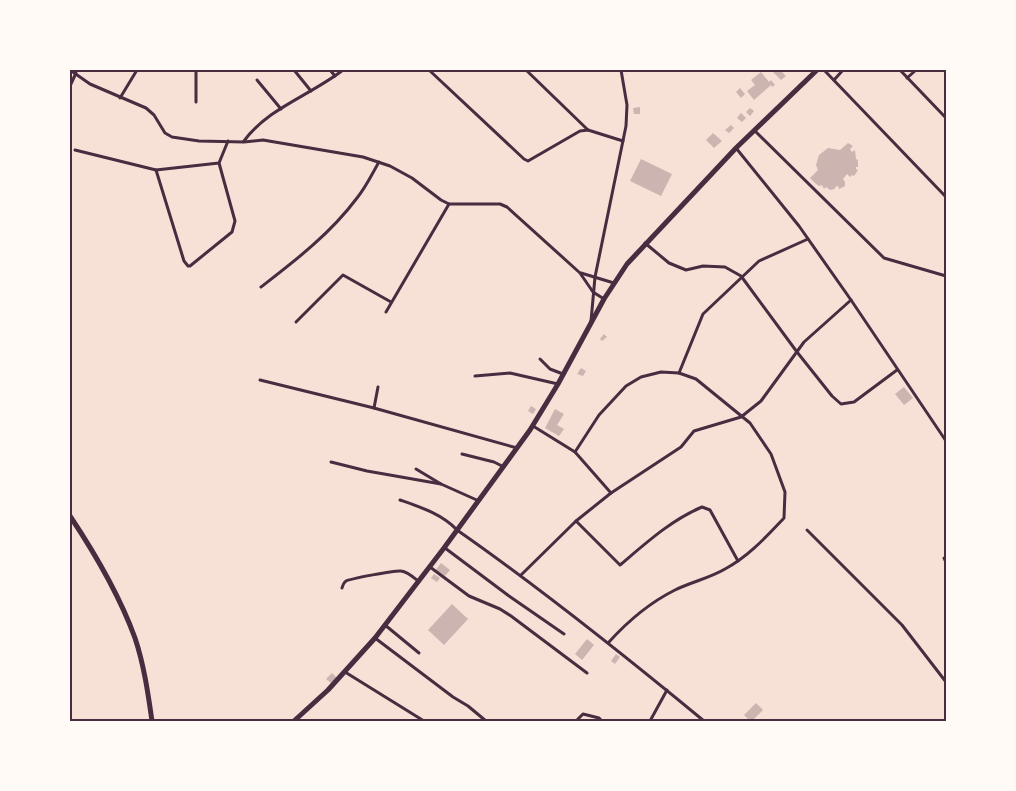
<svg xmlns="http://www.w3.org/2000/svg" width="1016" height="791" viewBox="0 0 1016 791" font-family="Mulish,sans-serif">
  <rect width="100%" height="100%" fill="#f7e1d7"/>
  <g fill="#ccb4b1">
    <polygon points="771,70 780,70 786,76 781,80"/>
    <polygon points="761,72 769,82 771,80 775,85 772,87 771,85 754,100 747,91 755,85 751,80"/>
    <polygon points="740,88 745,94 741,98 736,92"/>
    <polygon points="640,107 640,114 634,114 633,108"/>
    <polygon points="750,108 754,111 750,116 746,112"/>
    <polygon points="741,113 746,118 742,122 737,118"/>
    <polygon points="731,125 734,128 729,133 725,130"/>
    <polygon points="713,133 722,141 714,148 706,140"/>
    <polygon points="848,143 853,146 850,149 852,152 855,150 856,159 858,160 858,167 856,167 856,169 858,170 854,176 852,175 850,177 847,174 843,179 845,182 845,186 839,189 838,186 835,187 835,189 830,190 826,187 824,189 822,185 819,186 815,183 810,178 818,170 816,165 819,155 828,148 840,150"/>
    <polygon points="641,159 672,174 661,196 630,181"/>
    <polygon points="604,334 607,337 602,341 600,339"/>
    <polygon points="581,368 586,371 583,376 577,374"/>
    <polygon points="904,387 913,398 904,405 895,394"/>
    <polygon points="531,406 536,409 533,414 528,411"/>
    <polygon points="555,409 564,414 557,425 564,429 559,436 545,428"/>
    <polygon points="441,563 450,570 445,576 436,570"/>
    <polygon points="434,574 440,578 437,582 431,578"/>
    <polygon points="452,604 468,619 444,645 428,630"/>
    <polygon points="587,639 594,645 582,660 575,654"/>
    <polygon points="616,654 620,657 615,664 611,661"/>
    <polygon points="332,673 337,678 331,683 326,679"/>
    <polygon points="756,703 763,710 752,721 750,721 744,715"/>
  </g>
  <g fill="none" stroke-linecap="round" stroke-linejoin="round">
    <g stroke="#4a2c40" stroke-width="3">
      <polyline points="70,70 90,84 146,108 154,115 165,133 172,137 199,141 244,142 263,140 363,157 390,166 412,178 441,200 449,204 500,204 507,207 580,273 593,292 604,299"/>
      <polyline points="196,70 196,102"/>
      <polyline points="294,70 311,91"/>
      <polyline points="330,70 335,76"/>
      <polyline points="429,70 524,159 528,161 580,131 588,130 623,141"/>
      <polyline points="526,70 588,130"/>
      <polyline points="824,70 946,197"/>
      <polyline points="900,70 946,118"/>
      <polyline points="907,78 916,70"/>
      <polyline points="257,80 281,109"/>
      <polyline points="834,80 843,70"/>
      <polyline points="70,86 76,73"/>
      <polyline points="120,98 137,70"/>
      <polyline points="755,131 884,258 946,276"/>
      <path d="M 244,141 C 268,108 311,95 343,70"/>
      <polyline points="736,148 799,226 851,300 946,441"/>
      <polyline points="75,150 156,170 219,163 228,141"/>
      <polyline points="156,170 184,261 188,266 190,266 232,232 235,221 219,163"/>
      <polyline points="645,243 669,263 686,270 703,266 725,267 741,276 797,352 832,396 841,404 854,402 897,370"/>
      <polyline points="581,273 614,283"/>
      <path d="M 261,287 C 296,260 330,234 357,198 C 366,187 372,174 379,162"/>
      <polyline points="386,312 449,204"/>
      <polyline points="591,321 595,277 626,126 627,105 621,70"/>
      <polyline points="296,322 343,275 391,302"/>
      <polyline points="540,359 550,369 563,374"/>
      <polyline points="679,373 703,314 759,261 808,239"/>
      <polyline points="475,376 510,373 558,384"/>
      <polyline points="260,380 374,408 517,448"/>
      <polyline points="374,408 378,387"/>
      <polyline points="533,426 575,452 611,493"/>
      <path d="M 575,452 L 599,415 L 626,386 L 641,377 L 661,372 L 679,373 L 696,379 L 750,423 L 771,454 L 785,492 L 784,518 C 766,537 748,557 725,569 C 710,578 691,582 675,590 C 649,603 628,621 609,642"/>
      <polyline points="462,454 494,462 504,467"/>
      <polyline points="331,462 367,471 441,484"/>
      <polyline points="416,469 441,484 479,501"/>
      <path d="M 400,500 C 420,507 442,514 457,530 C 543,590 624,655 704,721"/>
      <path d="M 576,521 L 620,565 C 646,543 671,520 702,507 L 710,510 L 738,561"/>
      <polyline points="807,530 902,625 946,682"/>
      <polyline points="445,548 509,596 564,634"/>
      <polyline points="944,558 946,562"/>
      <polyline points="430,567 469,596 500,609 511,616 587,673"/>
      <polyline points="521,575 576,521 611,493 681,447 694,431 741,417 761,401 804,342 851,300"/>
      <path d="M 342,588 C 343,585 343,583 346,581 C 349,579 396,570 401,571 C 408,572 413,577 418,581"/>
      <polyline points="385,625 419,653"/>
      <polyline points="375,638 453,697 468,706 486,721"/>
      <polyline points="345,672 424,721"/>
      <polyline points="576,721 583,714 599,718 602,721"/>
      <polyline points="650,721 667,690"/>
    </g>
    <g stroke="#4a2c40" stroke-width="5">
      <path d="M 70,516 C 96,555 119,594 135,638 C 144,665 148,693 152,721"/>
      <polyline points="294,721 328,690 375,638 444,548 530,430 558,384 604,299 627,264 736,148 817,70"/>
    </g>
  </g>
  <rect width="1016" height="791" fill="none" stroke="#fffaf5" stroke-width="142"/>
  <rect x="71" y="71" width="874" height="649" fill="none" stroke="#4a2c40" stroke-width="2"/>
</svg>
